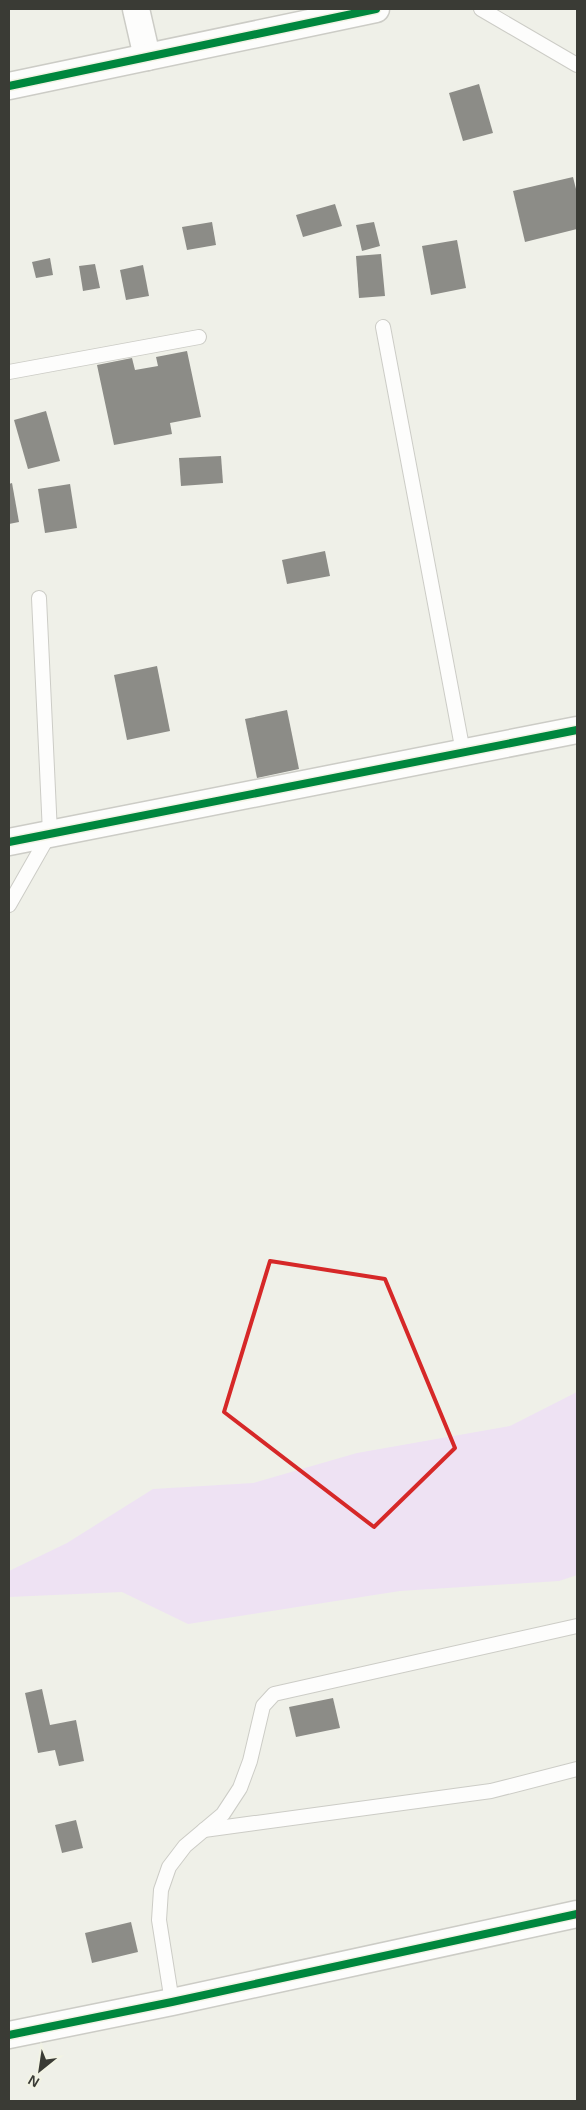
<svg xmlns="http://www.w3.org/2000/svg" width="586" height="2110" viewBox="0 0 586 2110" font-family="Helvetica,sans-serif">
  <rect width="100%" height="100%" fill="#eff0e8"/>
  <polygon fill="#eee2f3" points="577,1392 577,1575 559,1581 400,1591 188,1624 122,1592 9,1597 9,1571 67,1543 153,1489 253,1483 357,1453 510,1426"/>
  <g fill="#8c8c87">
    <polygon points="479,84 493,133 463,141 449,93"/>
    <polygon points="573,177 577,193 577,229 525,242 513,191"/>
    <polygon points="335,204 342,226 303,237 296,215"/>
    <polygon points="212,222 216,245 187,250 182,227"/>
    <polygon points="374,222 380,246 362,251 356,225"/>
    <polygon points="457,240 466,288 431,295 422,246"/>
    <polygon points="381,254 385,296 359,298 356,256"/>
    <polygon points="50,258 53,275 36,278 32,262"/>
    <polygon points="95,264 100,288 83,291 79,266"/>
    <polygon points="143,265 149,296 126,300 120,270"/>
    <polygon points="187,351 201,417 170,423 172,434 114,445 97,365 132,358 135,370 158,366 156,357"/>
    <polygon points="46,411 60,461 28,469 14,420"/>
    <polygon points="221,456 223,483 181,486 179,458"/>
    <polygon points="12,483 19,522 9,524 9,484"/>
    <polygon points="70,484 77,528 45,533 38,489"/>
    <polygon points="325,551 330,576 287,584 282,560"/>
    <polygon points="157,666 170,731 127,740 114,675"/>
    <polygon points="287,710 299,769 257,778 245,719"/>
    <polygon points="42,1689 50,1725 76,1720 84,1761 59,1766 55,1750 38,1753 25,1693"/>
    <polygon points="333,1698 340,1728 296,1737 289,1707"/>
    <polygon points="76,1820 83,1848 62,1853 55,1825"/>
    <polygon points="131,1922 138,1952 92,1963 85,1933"/>
  </g>
  <g fill="none" stroke-linecap="round" stroke-linejoin="round">
    <defs>
      <g id="service">
        <polyline points="481,9 577,65"/>
        <polyline points="383,327 463,752"/>
        <polyline points="9,372 199,337"/>
        <polyline points="9,905 50,833 39,598"/>
        <polyline points="204,1830 491,1791 577,1769"/>
        <polyline points="172,2002 159,1920 161,1890 169,1867 185,1846 223,1814 240,1788 250,1761 263,1706 274,1694 577,1626"/>
      </g>
      <g id="minor">
        <polyline points="136,9 147,57"/>
        <polyline points="9,86 376,9"/>
        <polyline points="9,842 577,730"/>
        <polyline points="9,2035 172,2002 577,1914"/>
      </g>
    </defs>
    <use href="#service" stroke="#ccccc6" stroke-width="16"/>
    <use href="#minor" stroke="#ccccc6" stroke-width="29"/>
    <use href="#service" stroke="#fdfdfc" stroke-width="14"/>
    <use href="#minor" stroke="#fdfdfc" stroke-width="26"/>
    <defs>
      <g id="cycleway">
        <polyline points="9,86 376,9"/>
        <polyline points="9,842 577,730"/>
        <polyline points="9,2035 172,2002 577,1914"/>
      </g>
    </defs>
    <use href="#cycleway" stroke="#f2f3e4" stroke-width="11"/>
    <use href="#cycleway" stroke="#00873e" stroke-width="8"/>
  </g>
  <path fill="none" stroke="#d62828" stroke-width="4" stroke-linejoin="round" d="M 270,1261 L 385,1279 L 455,1448 L 374,1527 L 224,1412 Z"/>
  <rect width="586" height="2110" fill="none" stroke="#3a3b35" stroke-width="20"/>
  <g transform="translate(40 2070) rotate(210)" stroke="#f2f3e4" stroke-width="4" paint-order="stroke">
  <path d="M0-4L9 19L0 12L-9 19Z" fill="#3a3b35"/>
  <text y="-8" font-size="14" font-weight="bold" text-anchor="middle" fill="#3a3b35">N</text>
  </g>
</svg>
